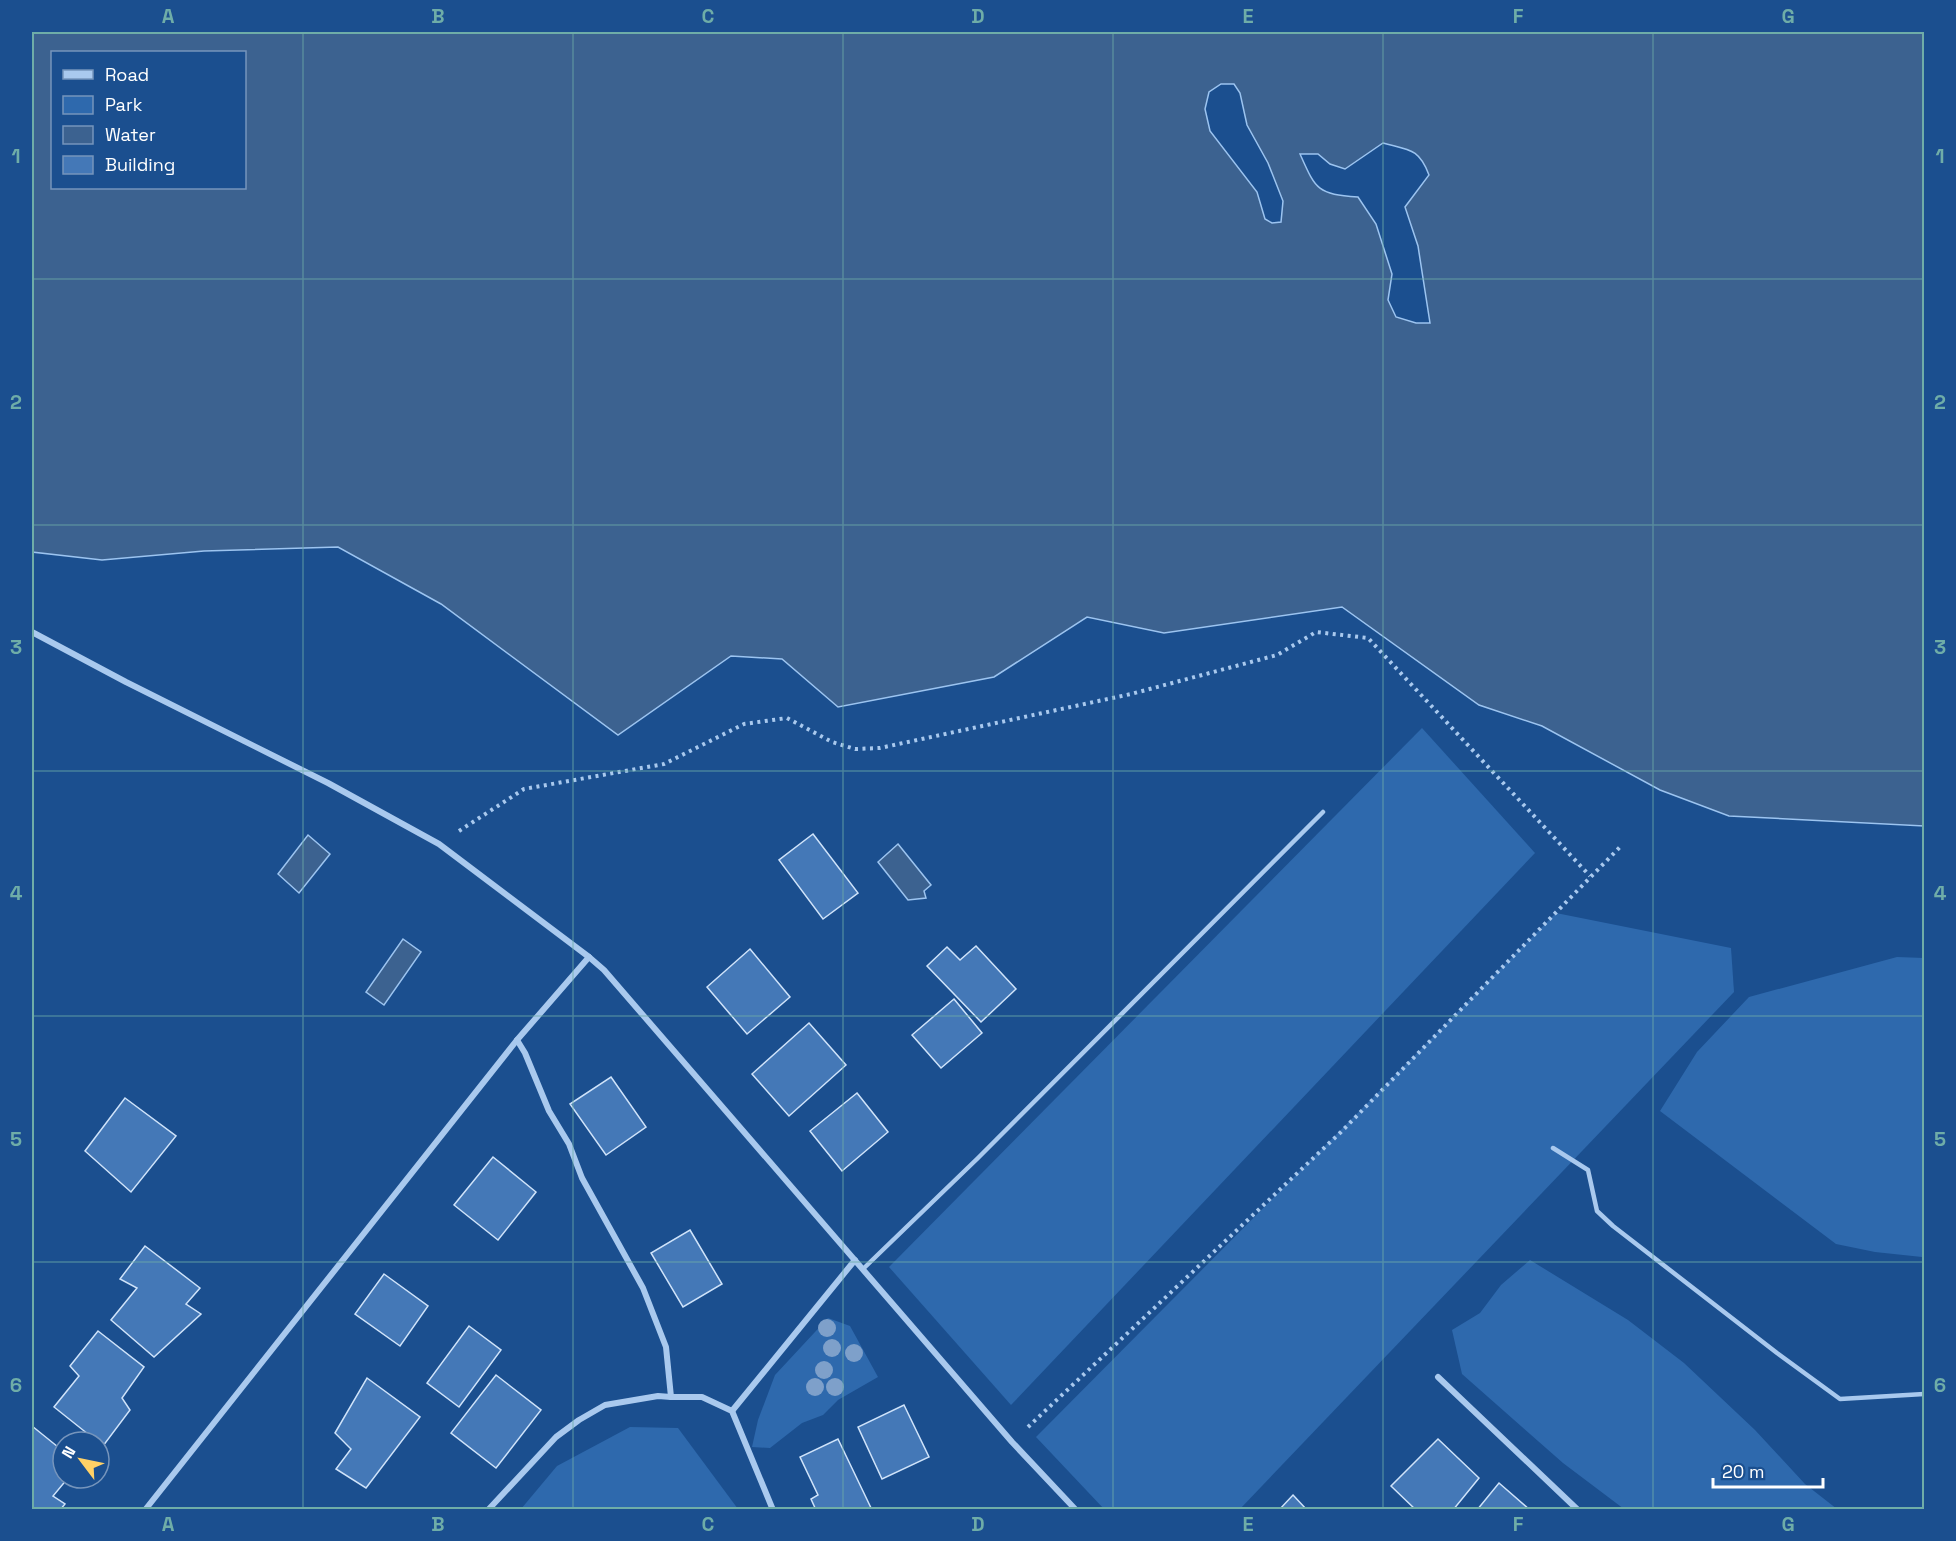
<svg xmlns="http://www.w3.org/2000/svg" width="1956" height="1541" viewBox="0 0 1956 1541" font-family="'Space Grotesk',sans-serif">
  <rect width="100%" height="100%" fill="#1b4f8f"/>
  <g fill="#2e69ad">
    <polygon points="1422,728 1535,853 1011,1405 889,1267"/>
    <polygon points="1556,913 1731,948 1734,992 1240,1509 1104,1509 1036,1437"/>
    <polygon points="1897,957 1924,958 1924,1268 1922,1257 1875,1252 1836,1244 1660,1111 1697,1052 1749,997"/>
    <polygon points="1530,1260 1628,1320 1684,1363 1755,1430 1805,1484 1837,1509 1624,1509 1563,1463 1462,1374 1452,1330 1480,1313 1501,1285"/>
    <polygon points="828,1318 850,1326 878,1377 838,1400 823,1415 802,1423 770,1448 752,1447 758,1420 775,1375"/>
    <polygon points="630,1427 678,1428 738,1509 521,1509 557,1466"/>
  </g>
  <g fill="#3c6290" stroke="#9cc4f0" stroke-width="1.5" fill-rule="evenodd">
    <path d="M 32,32 L 1924,32 L 1924,826 L 1729,816 L 1660,790 L 1542,726 L 1479,705 L 1342,607 L 1164,633 L 1087,617 L 994,677 L 838,707 L 782,659 L 731,656 L 618,735 L 441,604 L 338,547 L 204,551 L 102,560 L 32,552 ZM 52,52 L 244,52 L 244,188 L 52,188 ZM 1221,84 L 1234,84 L 1240,93 L 1247,125 L 1268,163 L 1283,201 L 1281,222 L 1272,223 L 1265,219 L 1257,192 L 1210,131 L 1205,109 L 1209,92 ZM 1383,143 C 1409,150 1419,148 1429,175 L 1405,207 L 1418,246 L 1430,323 L 1416,323 L 1396,317 L 1388,300 L 1392,274 L 1376,224 L 1358,197 C 1317,194 1316,190 1300,154 L 1318,154 L 1330,164 L 1345,169 Z"/>
    <polygon points="308,835 330,854 299,893 278,874"/>
    <polygon points="898,844 931,885 924,891 926,898 908,900 878,862"/>
    <polygon points="403,939 421,952 384,1005 366,992"/>
  </g>
  <g fill="#4478b7" stroke="#cfe3fa" stroke-width="1.5">
    <polygon points="813,834 858,893 823,919 779,860"/>
    <polygon points="976,946 1016,989 981,1022 927,966 947,947 960,960"/>
    <polygon points="750,949 790,997 747,1034 707,987"/>
    <polygon points="954,999 982,1033 941,1068 912,1035"/>
    <polygon points="809,1023 846,1065 789,1116 752,1074"/>
    <polygon points="611,1077 646,1127 606,1155 570,1104"/>
    <polygon points="857,1093 888,1132 842,1171 810,1131"/>
    <polygon points="125,1098 176,1136 131,1192 85,1151"/>
    <polygon points="493,1157 536,1192 498,1240 454,1205"/>
    <polygon points="690,1230 722,1284 683,1307 651,1253"/>
    <polygon points="145,1246 200,1288 186,1304 201,1314 154,1357 111,1320 137,1288 120,1279"/>
    <polygon points="384,1274 428,1306 400,1346 355,1314"/>
    <polygon points="469,1326 501,1350 459,1407 427,1383"/>
    <polygon points="98,1331 144,1367 122,1398 130,1410 103,1446 54,1407 79,1376 70,1366"/>
    <polygon points="496,1375 541,1410 496,1468 451,1433"/>
    <polygon points="367,1378 420,1417 366,1488 336,1469 351,1449 335,1433"/>
    <polygon points="904,1405 929,1457 882,1479 858,1427"/>
    <polygon points="32,1426 63,1451 63,1478 68,1478 53,1496 65,1504 60,1510 32,1510"/>
    <polygon points="838,1439 872,1510 816,1510 811,1499 818,1495 800,1457"/>
    <polygon points="1438,1439 1479,1478 1453,1510 1416,1510 1391,1486"/>
    <polygon points="1499,1483 1530,1510 1477,1510"/>
    <polygon points="1293,1495 1307,1510 1279,1510"/>
  </g>
  <g fill="none" stroke-linecap="round" stroke-linejoin="round">
    <g stroke="#a9c9ee" stroke-width="4" stroke-dasharray="3 4.5" stroke-linecap="butt">
      <polyline points="459,831 524,789 664,764 744,724 787,718 832,742 855,749 880,748 1131,694 1277,655 1316,632 1368,638 1590,876"/>
      <polyline points="1028,1427 1341,1132 1621,846"/>
    </g>
    <g stroke="#a9c9ee" stroke-width="4.5">
      <polyline points="1553,1148 1588,1170 1597,1211 1613,1226 1777,1353 1840,1399 1924,1394"/>
      <polyline points="863,1269 978,1158 1323,812"/>
    </g>
    <g stroke="#a9c9ee" stroke-width="6">
      <polyline points="32,632 126,682 328,783 439,844 589,957 604,970 1012,1442 1076,1510"/>
      <polyline points="517,1040 525,1053 549,1111 569,1144 582,1178 643,1288 666,1347 671,1397 702,1397 732,1411 773,1510"/>
      <polyline points="1438,1377 1578,1510"/>
      <polyline points="732,1411 855,1260"/>
      <polyline points="145,1510 517,1040 589,957"/>
      <polyline points="488,1510 556,1437 579,1420 605,1405 658,1396 671,1397"/>
    </g>
  </g>
  <g fill="#7ea0ca">
    <circle cx="827" cy="1328" r="9"/>
    <circle cx="832" cy="1348" r="9"/>
    <circle cx="854" cy="1353" r="9"/>
    <circle cx="824" cy="1370" r="9"/>
    <circle cx="815" cy="1387" r="9"/>
    <circle cx="835" cy="1387" r="9"/>
  </g>
  <path fill="none" stroke="#6fada8" stroke-width="1.5" stroke-opacity="0.55" d="M 303,32 L 303,1510M 573,32 L 573,1510M 843,32 L 843,1510M 1113,32 L 1113,1510M 1383,32 L 1383,1510M 1653,32 L 1653,1510M 32,279 L 1924,279M 32,525 L 1924,525M 32,771 L 1924,771M 32,1016 L 1924,1016M 32,1262 L 1924,1262"/>
  <rect width="1956" height="1541" fill="none" stroke="#1b4f8f" stroke-width="66"/>
  <rect x="51" y="51" width="195" height="138" fill="#1b4f8f" stroke="#7695bc" stroke-width="1.5"/>
  <rect x="63" y="70" width="30" height="9" fill="#a9c9ee" stroke="#7695bc" stroke-width="1.5"/>
  <text x="105" y="81" font-size="18" fill="#ffffff">Road</text>
  <rect x="63" y="96" width="30" height="18" fill="#2e69ad" stroke="#7695bc" stroke-width="1.5"/>
  <text x="105" y="111" font-size="18" fill="#ffffff">Park</text>
  <rect x="63" y="126" width="30" height="18" fill="#3c6290" stroke="#7695bc" stroke-width="1.5"/>
  <text x="105" y="141" font-size="18" fill="#ffffff">Water</text>
  <rect x="63" y="156" width="30" height="18" fill="#4478b7" stroke="#7695bc" stroke-width="1.5"/>
  <text x="105" y="171" font-size="18" fill="#ffffff">Building</text>
  <g transform="translate(81 1460) rotate(302)"><circle r="28" fill="#1b4f8f" stroke="#7695bc" stroke-width="1.5"/>
  <path d="M0-4.5L10 22L0 15L-10 22Z" fill="#ffd166"/>
  <text y="-9" font-size="16" font-weight="bold" text-anchor="middle" fill="#ffffff">N</text>
  </g>
  <path d="M1713 1478v9h110v-9" fill="none" stroke="#ffffff" stroke-width="3"/>
  <text x="1722" y="1478" font-size="18" fill="#ffffff" stroke="#1b4f8f" stroke-width="4.5" paint-order="stroke">20 m</text>
  <rect x="33" y="33" width="1890" height="1475" fill="none" stroke="#6fada8" stroke-width="2"/>
  <g font-size="20" text-anchor="middle" font-weight="bold" fill="#6fada8">
    <text x="168" y="23">A</text>
    <text x="438" y="23">B</text>
    <text x="708" y="23">C</text>
    <text x="978" y="23">D</text>
    <text x="1248" y="23">E</text>
    <text x="1518" y="23">F</text>
    <text x="1788" y="23">G</text>
    <text x="16" y="163">1</text>
    <text x="1940" y="163">1</text>
    <text x="16" y="409">2</text>
    <text x="1940" y="409">2</text>
    <text x="16" y="654">3</text>
    <text x="1940" y="654">3</text>
    <text x="16" y="900">4</text>
    <text x="1940" y="900">4</text>
    <text x="16" y="1146">5</text>
    <text x="1940" y="1146">5</text>
    <text x="16" y="1392">6</text>
    <text x="1940" y="1392">6</text>
    <text x="168" y="1531">A</text>
    <text x="438" y="1531">B</text>
    <text x="708" y="1531">C</text>
    <text x="978" y="1531">D</text>
    <text x="1248" y="1531">E</text>
    <text x="1518" y="1531">F</text>
    <text x="1788" y="1531">G</text>
  </g>
</svg>
